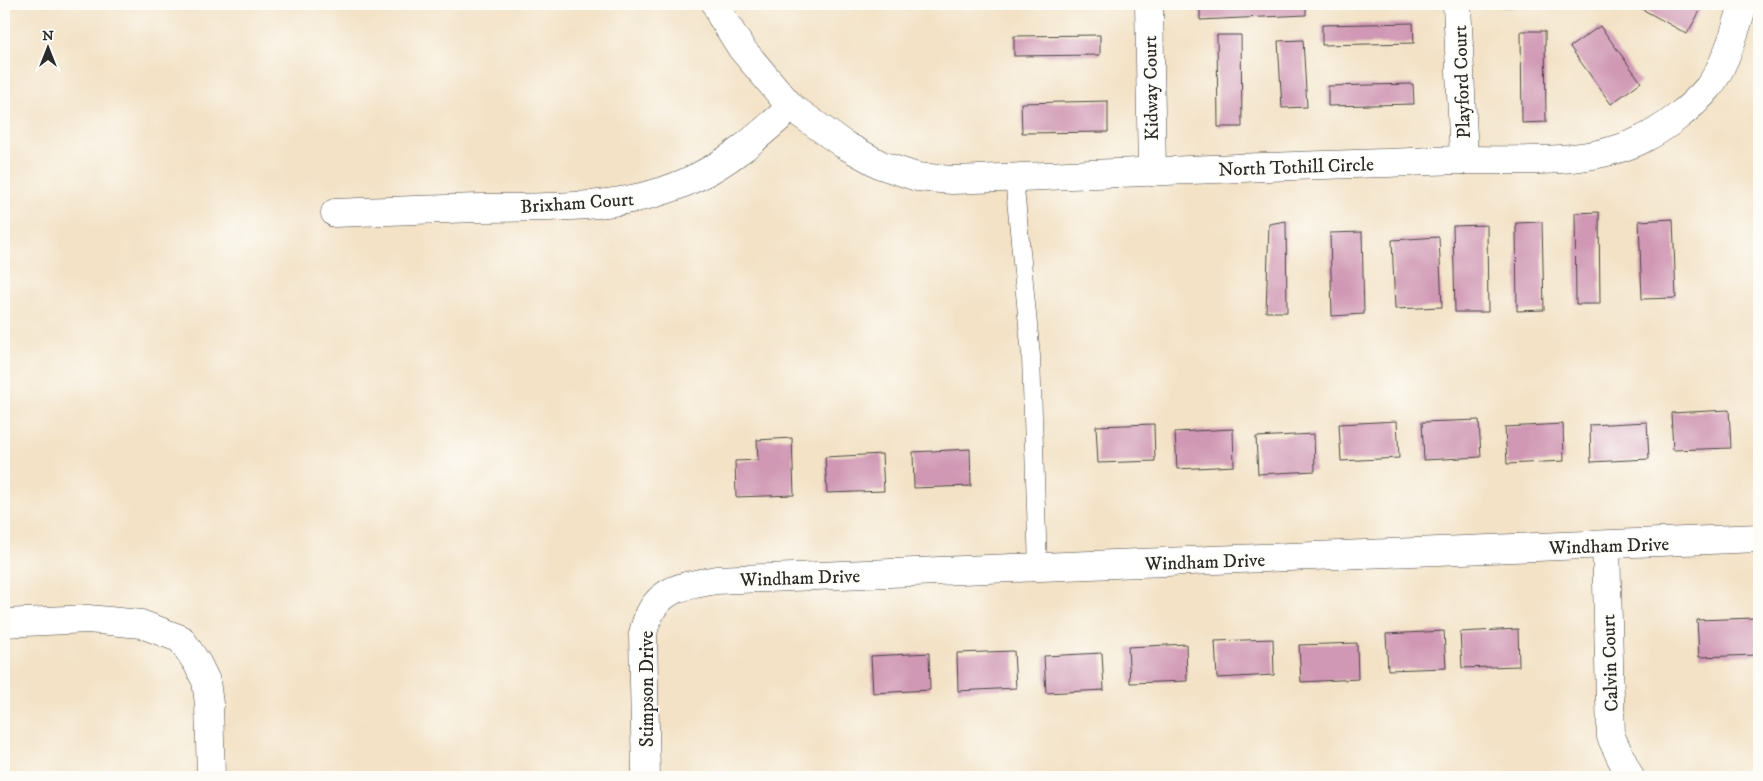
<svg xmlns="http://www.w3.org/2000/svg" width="1763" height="781" viewBox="0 0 1763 781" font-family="'IM FELL DW Pica',serif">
  <rect width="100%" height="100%" fill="#fdfcf7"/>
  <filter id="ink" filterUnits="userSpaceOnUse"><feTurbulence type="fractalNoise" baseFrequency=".02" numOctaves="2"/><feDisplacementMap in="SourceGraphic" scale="10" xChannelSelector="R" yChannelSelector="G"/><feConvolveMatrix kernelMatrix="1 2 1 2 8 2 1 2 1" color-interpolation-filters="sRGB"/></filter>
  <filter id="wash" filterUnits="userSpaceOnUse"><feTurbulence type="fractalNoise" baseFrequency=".0096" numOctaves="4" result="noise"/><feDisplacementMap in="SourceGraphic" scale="20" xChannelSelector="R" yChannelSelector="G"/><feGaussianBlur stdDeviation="1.12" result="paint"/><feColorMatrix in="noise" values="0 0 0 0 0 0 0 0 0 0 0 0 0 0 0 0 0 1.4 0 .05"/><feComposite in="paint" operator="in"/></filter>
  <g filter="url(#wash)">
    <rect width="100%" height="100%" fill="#f3e2c6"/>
    <g id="blocks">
      <g fill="#d098b4">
        <polygon points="1200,4 1306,4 1306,15 1200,20"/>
        <polygon points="1504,4 1551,4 1551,5 1504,7"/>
        <polygon points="1633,4 1704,4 1687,34"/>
        <polygon points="1413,23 1414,43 1322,45 1322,25"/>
        <polygon points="1600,26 1641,82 1611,104 1570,47"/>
        <polygon points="1521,31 1545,31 1546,122 1522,123"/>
        <polygon points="1100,35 1100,55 1014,56 1014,36"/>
        <polygon points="1217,35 1241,35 1242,127 1218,127"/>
        <polygon points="1303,40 1307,107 1282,108 1278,41"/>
        <polygon points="1413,84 1414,104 1328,106 1328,86"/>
        <polygon points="1108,101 1108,132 1022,133 1021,103"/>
        <polygon points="1599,212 1600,304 1576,304 1575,213"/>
        <polygon points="1673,219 1676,298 1642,299 1639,221"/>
        <polygon points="1286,221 1287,312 1266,312 1269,224"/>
        <polygon points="1542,222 1544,310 1517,311 1516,223"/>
        <polygon points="1487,225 1488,312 1455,312 1453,226"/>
        <polygon points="1362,232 1364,314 1332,316 1330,233"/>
        <polygon points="1439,237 1442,307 1395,309 1392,240"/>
        <polygon points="1729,410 1731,448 1673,450 1671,413"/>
        <polygon points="1479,420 1481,457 1424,460 1422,422"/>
        <polygon points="1397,421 1399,458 1341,461 1339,424"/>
        <polygon points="1647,422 1649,459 1591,462 1590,425"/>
        <polygon points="1154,424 1155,461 1098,463 1096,426"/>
        <polygon points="1563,424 1564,461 1507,464 1505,427"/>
        <polygon points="1233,429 1234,466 1177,469 1175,432"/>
        <polygon points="1314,434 1315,471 1258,474 1256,437"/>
        <polygon points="792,438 794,495 736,497 735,461 758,460 757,440"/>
        <polygon points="970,449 971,486 914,488 913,452"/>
        <polygon points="882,454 884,491 827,493 825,457"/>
        <polygon points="1755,618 1757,655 1699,657 1697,620"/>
        <polygon points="1518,629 1519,666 1462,668 1460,632"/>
        <polygon points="1444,631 1446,668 1388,670 1386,634"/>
        <polygon points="1273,639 1274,675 1217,678 1215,641"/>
        <polygon points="1357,643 1358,679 1301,682 1299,645"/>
        <polygon points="1186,644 1187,681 1130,683 1128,647"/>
        <polygon points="1014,651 1016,688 958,691 957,653"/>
        <polygon points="929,653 930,690 873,693 871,656"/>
        <polygon points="1102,653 1104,690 1046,693 1044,656"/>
      </g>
    </g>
  </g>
  <g filter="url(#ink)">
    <use href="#blocks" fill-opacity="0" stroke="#494642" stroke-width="1"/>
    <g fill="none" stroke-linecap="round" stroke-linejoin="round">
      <defs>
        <polyline id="service" points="1014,178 1031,356 1038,568"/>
        <g id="minor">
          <path d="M 716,4 L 721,16 L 742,49 L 791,107 L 843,144 L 881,165 L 917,177 L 952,180 C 1097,174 1243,167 1388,163 C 1414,162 1441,160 1467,160 C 1524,160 1586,165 1639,141 C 1664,129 1690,109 1708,88 C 1725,67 1736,30 1743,4"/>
          <polyline points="1149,4 1152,172"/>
          <polyline points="1457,4 1464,160"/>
          <path d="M 335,213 C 384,211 433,209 483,208 C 548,207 622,210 684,183 C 725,166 758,137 791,107"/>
          <polyline points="1606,545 1611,737 1630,777"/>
          <polyline points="4,623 88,619 141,624 181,639 197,663 206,681 209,704 211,777"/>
          <path d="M 646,777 L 643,634 C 652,590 677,587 716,580 L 1759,538"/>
        </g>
      </defs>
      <use href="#service" stroke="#494642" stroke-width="19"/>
      <use href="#minor" stroke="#494642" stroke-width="29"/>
      <use href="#service" stroke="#fff" stroke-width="18"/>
      <use href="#minor" stroke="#fff" stroke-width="28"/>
    </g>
  </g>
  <g text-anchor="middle" stroke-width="4" stroke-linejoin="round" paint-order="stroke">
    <g font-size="19" fill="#2b2b2b" stroke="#fdfcf7">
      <text transform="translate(1461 82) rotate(-92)" y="7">Playford Court</text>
      <text transform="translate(1150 88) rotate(-91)" y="7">Kidway Court</text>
      <text transform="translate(1296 166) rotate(-2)" y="7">North Tothill Circle</text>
      <text transform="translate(577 202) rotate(-4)" y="7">Brixham Court</text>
      <text transform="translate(1609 545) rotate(-2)" y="7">Windham Drive</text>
      <text transform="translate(1205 561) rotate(-2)" y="7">Windham Drive</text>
      <text transform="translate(800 577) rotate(-2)" y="7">Windham Drive</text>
      <text transform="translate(1609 663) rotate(-92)" y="7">Calvin Court</text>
      <text transform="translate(646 689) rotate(-90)" y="7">Stimpson Drive</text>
    </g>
  </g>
  <rect width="1763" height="781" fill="none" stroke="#fdfcf7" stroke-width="20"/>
  <g transform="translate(48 48)" stroke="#fdfcf7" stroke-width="4" paint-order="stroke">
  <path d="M0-4L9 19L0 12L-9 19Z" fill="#2b2b2b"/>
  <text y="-8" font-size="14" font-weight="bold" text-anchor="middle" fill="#2b2b2b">N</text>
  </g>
</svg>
